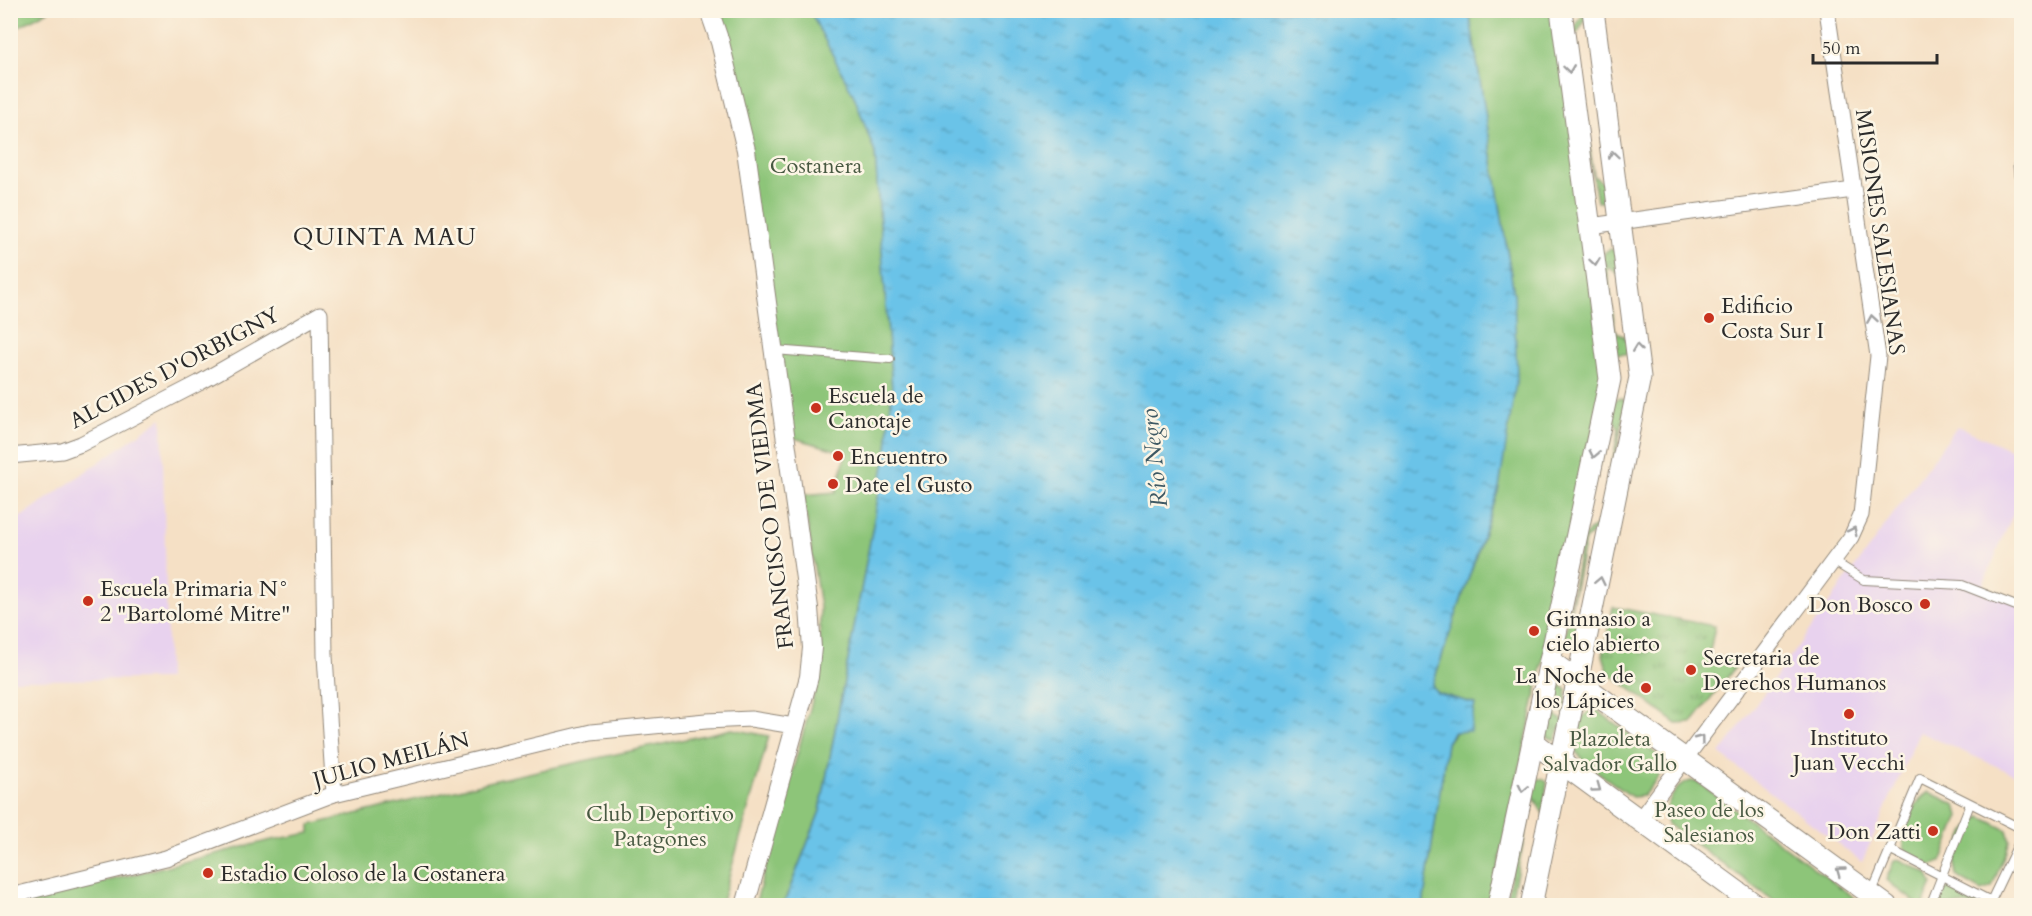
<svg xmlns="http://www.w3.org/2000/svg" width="2032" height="916" viewBox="0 0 2032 916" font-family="Cardo,serif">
  <defs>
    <pattern id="grass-tufts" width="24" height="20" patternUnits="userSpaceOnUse" patternTransform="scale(1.5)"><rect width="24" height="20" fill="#8dc579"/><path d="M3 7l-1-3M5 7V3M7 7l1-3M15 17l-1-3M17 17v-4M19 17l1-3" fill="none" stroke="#73a063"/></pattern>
    <pattern id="water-ripples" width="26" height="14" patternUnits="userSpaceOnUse" patternTransform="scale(1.5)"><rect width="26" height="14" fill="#6ac3e8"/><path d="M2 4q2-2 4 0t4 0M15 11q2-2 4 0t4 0" fill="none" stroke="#579fbc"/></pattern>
  </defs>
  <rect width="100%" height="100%" fill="#fcf5e5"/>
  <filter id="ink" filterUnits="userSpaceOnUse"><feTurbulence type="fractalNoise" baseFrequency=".0167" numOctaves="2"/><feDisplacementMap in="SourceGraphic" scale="12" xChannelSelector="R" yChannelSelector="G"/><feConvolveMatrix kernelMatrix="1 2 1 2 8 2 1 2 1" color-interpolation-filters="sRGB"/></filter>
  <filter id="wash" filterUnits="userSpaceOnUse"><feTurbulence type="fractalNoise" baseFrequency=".008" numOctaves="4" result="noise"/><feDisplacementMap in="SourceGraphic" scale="24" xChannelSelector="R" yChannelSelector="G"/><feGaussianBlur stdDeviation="1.35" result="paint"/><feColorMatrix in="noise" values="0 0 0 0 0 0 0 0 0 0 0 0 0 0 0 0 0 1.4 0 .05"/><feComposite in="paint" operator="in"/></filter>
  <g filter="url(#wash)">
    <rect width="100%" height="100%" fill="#f5e0c5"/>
    <g fill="#e8d2ee">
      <polygon points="162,418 168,679 11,680 11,524"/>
      <polygon points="1957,426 2021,454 2021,495 1982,587 2021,604 2021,777 1919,732 1862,862 1720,754"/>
    </g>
    <g fill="url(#grass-tufts)" stroke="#5c7852" stroke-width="1.5">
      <polygon points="1583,14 1588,16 1574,38 1594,176 1611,190 1609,201 1597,202 1570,37"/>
      <polygon points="1610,249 1616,251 1622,277 1607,266 1615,331 1629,339 1627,354 1616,354 1602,258 1605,252"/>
      <polygon points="1620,398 1626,401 1604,524 1585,540 1570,612 1581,631 1578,642 1568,643 1564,640 1582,538 1601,521 1619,429 1609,410 1614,400"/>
      <polygon points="1613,607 1715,626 1709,656 1740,661 1692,723 1677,724 1608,672 1603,655"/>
      <polygon points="1557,684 1567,689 1565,714 1548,702 1552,687"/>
      <polygon points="1547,709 1564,721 1555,740 1544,735"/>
      <polygon points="1536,779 1543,779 1547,782 1544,815 1533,797 1510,905 1505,906 1531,783"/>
    </g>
    <g fill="#8dc579" stroke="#5c7852" stroke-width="1.5">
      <polygon points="11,10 48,10 48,11 11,31"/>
      <polygon points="717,11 810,11 855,98 875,153 892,389 887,450 820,811 783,905 755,905 820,673 820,607 803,495 836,492 846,453 794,438"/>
      <polygon points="1469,11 1555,11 1604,380 1490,905 1423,906 1447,743 1475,704 1437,693 1432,686 1499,488 1514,294"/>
      <path d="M 1592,710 L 1598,711 L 1659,756 C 1669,771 1652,784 1643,796 L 1632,797 L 1584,762 L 1575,750 L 1582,717 Z"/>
      <polygon points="732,729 769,736 721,905 11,905 267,841 310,833 310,825 501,779"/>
      <path d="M 1691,781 L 1699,783 L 1864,905 L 1780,905 L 1668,824 C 1661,809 1675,784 1691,781 Z"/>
      <path d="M 1929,792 L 1956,805 L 1959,816 L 1941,862 L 1931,866 L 1905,852 C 1900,834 1913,801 1929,792 Z"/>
      <path d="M 1981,817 L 2007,830 L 2010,840 L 1992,887 L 1982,891 L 1956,876 C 1952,858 1964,825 1981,817 Z"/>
      <polygon points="1900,860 1927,873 1932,884 1923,905 1919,905 1886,880 1894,861"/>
      <polygon points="1951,887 1978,900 1980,905 1937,905 1945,889"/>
    </g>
    <polygon fill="url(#water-ripples)" stroke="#4a778a" stroke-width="1.5" points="810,11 1469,11 1514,294 1517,376 1499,488 1432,686 1437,693 1475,704 1470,731 1453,732 1447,743 1423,905 783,906 820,811 887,450 892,389 875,153 855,98"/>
  </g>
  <g filter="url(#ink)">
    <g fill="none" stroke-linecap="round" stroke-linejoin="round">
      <defs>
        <g id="service">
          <polyline points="774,350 890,359"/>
          <polyline points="1833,561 1864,580 1962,585 2016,606 2022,604"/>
          <polyline points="1891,850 1991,901"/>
          <polyline points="1872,892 1920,778 2022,829"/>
          <polyline points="1989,905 2022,836"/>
          <polyline points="1930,906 1970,804"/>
        </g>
        <g id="minor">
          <polyline points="2021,165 2022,176"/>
          <polyline points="1590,226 1853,190"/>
          <polyline points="10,456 62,451 81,444 199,383 320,314 325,656 334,794"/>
          <polyline points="1640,819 1851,537 1861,515 1878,356 1827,10"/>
          <polyline points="10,896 166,858 334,794 591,732 706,721 751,719 794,726"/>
        </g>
        <polyline id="tertiary" points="709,10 720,42 746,150 809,608 812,648 809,677 745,906"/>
        <g id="secondary">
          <polyline points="1550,661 1887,906"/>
          <polyline points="1533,742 1757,906"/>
          <polyline points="1498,906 1610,379 1561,10"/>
          <polyline points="1531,906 1640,377 1593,10"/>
        </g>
      </defs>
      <use href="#service" stroke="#908678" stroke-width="10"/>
      <use href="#minor" stroke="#908678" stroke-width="17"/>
      <use href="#tertiary" stroke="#908678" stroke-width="20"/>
      <use href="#secondary" stroke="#908678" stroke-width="23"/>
      <use href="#service" stroke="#fff" stroke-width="8"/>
      <use href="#minor" stroke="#fff" stroke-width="15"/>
      <use href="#tertiary" stroke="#fff" stroke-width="18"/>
      <use href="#secondary" stroke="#fff" stroke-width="21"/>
    </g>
    <defs><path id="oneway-chevron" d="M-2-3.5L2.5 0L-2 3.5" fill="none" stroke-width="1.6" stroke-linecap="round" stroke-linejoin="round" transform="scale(1.5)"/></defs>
    <g stroke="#a0a0a0">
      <use href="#oneway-chevron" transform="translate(1569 69) rotate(82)"/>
      <use href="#oneway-chevron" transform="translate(1613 155) rotate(-98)"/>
      <use href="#oneway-chevron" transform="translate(1595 262) rotate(82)"/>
      <use href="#oneway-chevron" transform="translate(1872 319) rotate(-99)"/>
      <use href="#oneway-chevron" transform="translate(1637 348) rotate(-97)"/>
      <use href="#oneway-chevron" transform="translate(1594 454) rotate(102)"/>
      <use href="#oneway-chevron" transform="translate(1853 531) rotate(-63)"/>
      <use href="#oneway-chevron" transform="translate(1600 581) rotate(-78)"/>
      <use href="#oneway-chevron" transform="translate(1700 739) rotate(-53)"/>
      <use href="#oneway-chevron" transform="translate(1523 788) rotate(102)"/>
      <use href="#oneway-chevron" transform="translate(1597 788) rotate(36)"/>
      <use href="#oneway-chevron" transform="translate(1840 871) rotate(-144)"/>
    </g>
  </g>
  <g fill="#c8321e" stroke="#fcf5e5" stroke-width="2">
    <circle cx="1709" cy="318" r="6"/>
    <circle cx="816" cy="408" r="6"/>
    <circle cx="838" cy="456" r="6"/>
    <circle cx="833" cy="484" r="6"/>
    <circle cx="88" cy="601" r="6"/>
    <circle cx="1925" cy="604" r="6"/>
    <circle cx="1534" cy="631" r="6"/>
    <circle cx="1691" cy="670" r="6"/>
    <circle cx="1646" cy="688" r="6"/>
    <circle cx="1849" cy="714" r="6"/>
    <circle cx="1933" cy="831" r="6"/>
    <circle cx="208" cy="873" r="6"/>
  </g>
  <g text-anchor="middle" stroke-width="5" stroke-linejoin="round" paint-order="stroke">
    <g font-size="22" fill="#485942" stroke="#fcf5e5">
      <text x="816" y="173">Costanera</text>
      <text x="1610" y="746">Plazoleta<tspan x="1610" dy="25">Salvador Gallo</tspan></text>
      <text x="1709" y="817">Paseo de los<tspan x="1709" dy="25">Salesianos</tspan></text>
      <text x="660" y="821">Club Deportivo<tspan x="660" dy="25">Patagones</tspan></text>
    </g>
    <g font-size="22" fill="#2b2b2b" stroke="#fcf5e5">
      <text transform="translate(1881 232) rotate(82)" y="8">MISIONES SALESIANAS</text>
      <text transform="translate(174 367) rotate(-28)" y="8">ALCIDES D'ORBIGNY</text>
      <text transform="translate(769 516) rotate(-97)" y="8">FRANCISCO DE VIEDMA</text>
      <text transform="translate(391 759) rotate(-15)" y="8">JULIO MEILÁN</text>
    </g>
    <g font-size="22" fill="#2b2b2b" stroke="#fcf5e5" text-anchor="start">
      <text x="1721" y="313">Edificio<tspan x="1721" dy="25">Costa Sur I</tspan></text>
      <text x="828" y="403">Escuela de<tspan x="828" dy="25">Canotaje</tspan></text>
      <text x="850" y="464">Encuentro</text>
      <text x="845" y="492">Date el Gusto</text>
      <text x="100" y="596">Escuela Primaria N°<tspan x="100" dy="25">2 "Bartolomé Mitre"</tspan></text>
      <text x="1913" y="612" text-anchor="end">Don Bosco</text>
      <text x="1546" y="626">Gimnasio a<tspan x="1546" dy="25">cielo abierto</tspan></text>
      <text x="1703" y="665">Secretaria de<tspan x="1703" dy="25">Derechos Humanos</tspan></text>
      <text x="1634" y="683" text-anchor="end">La Noche de<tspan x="1634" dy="25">los Lápices</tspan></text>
      <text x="1849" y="745" text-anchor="middle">Instituto<tspan x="1849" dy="25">Juan Vecchi</tspan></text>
      <text x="1921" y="839" text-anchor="end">Don Zatti</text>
      <text x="220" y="881">Estadio Coloso de la Costanera</text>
    </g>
    <g font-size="24" letter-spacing="1.5" fill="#2b2b2b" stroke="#fcf5e5">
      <text x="385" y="245">QUINTA MAU</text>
    </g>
    <g font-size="24" font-style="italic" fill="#3e5964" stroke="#fcf5e5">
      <text transform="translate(1154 458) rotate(-96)" y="8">Río Negro</text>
    </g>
  </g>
  <rect width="2032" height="916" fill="none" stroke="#fcf5e5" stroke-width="36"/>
  <path d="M1813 54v9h124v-9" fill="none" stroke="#2b2b2b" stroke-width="3"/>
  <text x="1822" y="54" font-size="18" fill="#2b2b2b" stroke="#fcf5e5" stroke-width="4.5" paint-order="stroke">50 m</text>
</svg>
